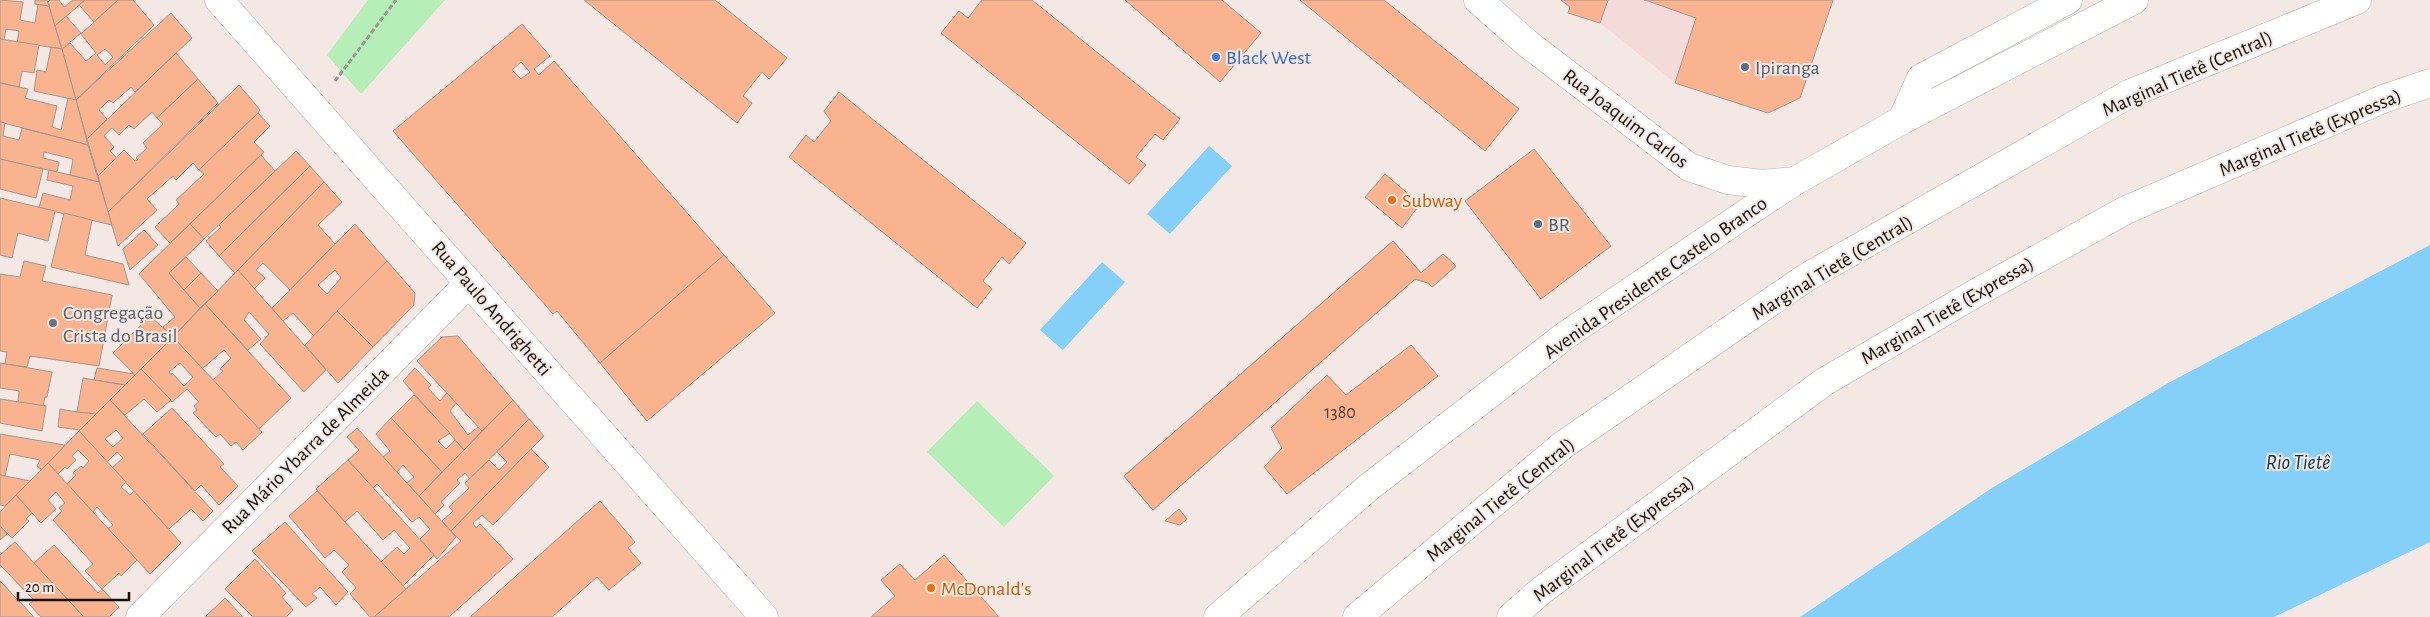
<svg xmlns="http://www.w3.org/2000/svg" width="2430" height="617" viewBox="0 0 2430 617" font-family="'Alegreya Sans',sans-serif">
  <rect width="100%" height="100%" fill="#f3e8e3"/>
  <polygon fill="#f5dada" points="1608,0 1833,0 1800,98 1768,113 1675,83 1600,23"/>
  <g fill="#b5eeb6">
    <polygon points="368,0 445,0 361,94 327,55"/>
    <polygon points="977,401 1054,476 1004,527 927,452"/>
  </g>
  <g fill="#84d0f9">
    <polygon points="1209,146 1232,166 1170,234 1147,214"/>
    <polygon points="2430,245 2430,542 2274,617 1800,617 1992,488 2170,382"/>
    <polygon points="1102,262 1125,282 1063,350 1040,330"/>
  </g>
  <g fill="#f9b48f" stroke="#a09691" fill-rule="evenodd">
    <polygon points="0,0 23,2 20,20 35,23 38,4 49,6 62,49 17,42 19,31 6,29 4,40 0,39"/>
    <polygon points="35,0 47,0 49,6 35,4"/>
    <polygon points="50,0 59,0 64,7 73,0 85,0 55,26 48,2"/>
    <polygon points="85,0 118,0 94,22 79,5"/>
    <path d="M 118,0 L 133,0 L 154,25 L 76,100 L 62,49 L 70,43 L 86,61 L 96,53 L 81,34 ZM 105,49 L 113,57 L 105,65 L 97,55 Z"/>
    <polygon points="584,0 715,0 787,58 769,79 762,72 743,96 752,103 737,123"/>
    <polygon points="982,0 1032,0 1180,119 1163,140 1155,134 1136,157 1146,165 1129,184 941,33 959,11 968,18"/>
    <polygon points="1125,0 1222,0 1261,33 1220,82"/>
    <polygon points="1300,0 1384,0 1519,109 1485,151"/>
    <polygon points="1561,0 1608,0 1600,23 1568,13 1570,7"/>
    <polygon points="1645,0 1644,0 1833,0 1800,98 1768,113 1675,83 1696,18"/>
    <polygon points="171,13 192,38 135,92 131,87 113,103 109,100 99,110 107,119 87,139 76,100"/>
    <polygon points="66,16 81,33 62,49 55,26"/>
    <path d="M 522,24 L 550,56 L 534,69 L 539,75 L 554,61 L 724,255 L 600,363 L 557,311 L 553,314 L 393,131 ZM 521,62 L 530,72 L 521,79 L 512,70 Z"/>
    <polygon points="0,39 39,45 34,73 22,71 19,87 0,83"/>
    <polygon points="51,47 62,49 76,100 34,91 37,70 46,72"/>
    <polygon points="176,53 198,79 157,118 152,112 134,129 129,125 119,135 112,128 104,136 114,147 110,151 117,158 98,176 87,139"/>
    <polygon points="198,79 218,103 108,212 98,176 124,150 135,161 138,160 136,158 147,148 143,143 163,124 157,118"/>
    <polygon points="0,83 28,89 25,98 57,106 52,127 61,130 68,98 76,100 88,145 0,122"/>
    <polygon points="239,85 260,110 258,113 199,170 193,163 176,180 173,176 147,199 157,210 118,246 108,212"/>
    <polygon points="839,92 1026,243 1009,264 1002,257 983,281 992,289 977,308 789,157 806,135 814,142 831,121 824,111"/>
    <polygon points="258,113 270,126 254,142 264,152 170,243 155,227 179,204 176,200 204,174 199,170"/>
    <polygon points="0,122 5,123 3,136 19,140 22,128 88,145 99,182 70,175 73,159 44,152 43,158 59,162 57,172 0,159"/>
    <polygon points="1534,149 1611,246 1541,299 1465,201"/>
    <polygon points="296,151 310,166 219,256 206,241 221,227 219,225"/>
    <polygon points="261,155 275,171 204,239 190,224"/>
    <polygon points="0,159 43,169 36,198 0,189"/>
    <polygon points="310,166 324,182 235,273 219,256"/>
    <polygon points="49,170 99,182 112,225 39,208 43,193 70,200 73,186 47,180"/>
    <polygon points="1385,174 1420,204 1402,228 1365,197"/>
    <polygon points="324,182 342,202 318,225 335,244 290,290 263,263 256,270 265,278 254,289 238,270"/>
    <polygon points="0,198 55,211 48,241 18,233 12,258 0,255"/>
    <polygon points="64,213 92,220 85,255 123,264 129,285 51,267"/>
    <polygon points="190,224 204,239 169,273 200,308 173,337 163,327 175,317 139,274"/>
    <path d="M 355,224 L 387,261 L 314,336 L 293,313 L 283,321 L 272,308 ZM 335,270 L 341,278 L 327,294 L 318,285 Z"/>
    <polygon points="144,230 158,245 130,270 123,249"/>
    <path d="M 1393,241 L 1421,273 L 1443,254 L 1456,266 L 1432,287 L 1428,283 L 1415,279 L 1153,510 L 1124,476 ZM 1362,279 L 1378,296 L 1391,285 L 1397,292 L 1374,311 L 1354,286 Z"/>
    <polygon points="1393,241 1421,273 1443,254 1456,266 1432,287 1428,283 1415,279 1153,510 1124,476"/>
    <polygon points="724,255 775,313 647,421 600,363"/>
    <polygon points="186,257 201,273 184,290 169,273"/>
    <polygon points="24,261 46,266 42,281 112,295 99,366 30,356 27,367 5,364 7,352 0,351 0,274 20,277"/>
    <polygon points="387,261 415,293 414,305 373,347 337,311"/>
    <polygon points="238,270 326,370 304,392 260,344 269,334 249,312 244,320 261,339 248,350 205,304"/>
    <polygon points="201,273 218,291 200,308 184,290"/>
    <polygon points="205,304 291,398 259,429 213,380 223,371 220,369 231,358 224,350 202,369 173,337"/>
    <polygon points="337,311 373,347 338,383 305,345"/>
    <polygon points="150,316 173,337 135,375 113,353"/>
    <polygon points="458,336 513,400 482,431 417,361 442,337"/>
    <path d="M 173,337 L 262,432 L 243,450 L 236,442 L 231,446 L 220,434 L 216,437 L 193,413 L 197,410 L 194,406 L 199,402 L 187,389 L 172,402 L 141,369 ZM 180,363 L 193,377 L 184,386 L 172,373 L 171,375 L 169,372 Z"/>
    <polygon points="1411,345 1438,376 1287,494 1264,467 1282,448 1271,428 1327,375 1346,395"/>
    <polygon points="0,363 52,372 47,397 45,397 43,406 18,402 19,391 0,388"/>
    <polygon points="97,368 134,374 135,375 125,385 94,380"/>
    <polygon points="415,368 431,385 428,388 440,401 447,393 456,403 450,411 468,435 478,427 482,431 464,450 403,381"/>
    <polygon points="141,369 171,400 157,412 144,399 125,415 110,400"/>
    <polygon points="83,378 94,380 125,385 96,414 77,412"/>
    <polygon points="414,395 450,433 438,441 446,449 455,440 464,450 442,472 391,418"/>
    <polygon points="0,399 46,406 42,431 0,423"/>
    <path d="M 110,400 L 213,511 L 203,521 L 191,509 L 169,529 L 112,468 L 123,458 L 117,452 L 107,462 L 79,431 ZM 116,430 L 123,438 L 113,447 L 105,439 Z"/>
    <polygon points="513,400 529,419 470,479 465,473 457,480 460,483 441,502 444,505 435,514 419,496"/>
    <polygon points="172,408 224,464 220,467 238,486 219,505 201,485 195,491 143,434"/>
    <polygon points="60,409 77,412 96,414 80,430 58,427"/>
    <polygon points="391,418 442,472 419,496 407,483 414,477 403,465 397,472 383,457 390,451 376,434"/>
    <polygon points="529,419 544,436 451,531 442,521 453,511 449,507 469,488 465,483 489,460 499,470 507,462 497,452"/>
    <polygon points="357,428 456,537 437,559 420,539 430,529 419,517 412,522 377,484 373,488 348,460 359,450 347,437"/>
    <polygon points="79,431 126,482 121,487 130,495 134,491 181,543 150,574 108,529 113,525 97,507 93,512 67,484 76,475 73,473 81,466 83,468 89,461 78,450 72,456 76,460 67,469 65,467 58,474 48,463"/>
    <polygon points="0,434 65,445 42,470 37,466 40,460 10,454 5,476 0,475"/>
    <polygon points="531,449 549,467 493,525 482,515 473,523 476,528 480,524 513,559 449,617 374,617 461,541 451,531"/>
    <polygon points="348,460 434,555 403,586 381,562 397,547 404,554 410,548 394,530 383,540 357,511 345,522 316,489"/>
    <polygon points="48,463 137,560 121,576 119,573 102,589 85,571 93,564 53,520 62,511 59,508 65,503 56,492 48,500 56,509 41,523 16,495"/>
    <polygon points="0,475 30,481 5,506 0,505"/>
    <polygon points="317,491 406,589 374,617 370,617 350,594 356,588 342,572 349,565 334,550 325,558 289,516"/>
    <polygon points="16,495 32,513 26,519 29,521 12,538 0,526 0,512"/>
    <polygon points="600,501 635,542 628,548 641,563 609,590 597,577 552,617 470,617"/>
    <polygon points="1179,509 1187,519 1180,525 1165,521"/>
    <polygon points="285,522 348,592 336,605 320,587 312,594 317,598 306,607 252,551"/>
    <polygon points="0,526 7,534 0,540"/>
    <polygon points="15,542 34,563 84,617 41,617 29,604 34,600 0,565 0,555"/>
    <polygon points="54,545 98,593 102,589 119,607 109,617 84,617 34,563"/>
    <polygon points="944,555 999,617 871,617 895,596 881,580 900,564 915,580"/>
    <polygon points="255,559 286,593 282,597 293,610 286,617 253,617 225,589"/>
    <polygon points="0,581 34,617 0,617"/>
    <polygon points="225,598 243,617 205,617"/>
  </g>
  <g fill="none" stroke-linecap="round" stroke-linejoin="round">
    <defs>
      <g id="street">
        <polyline points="219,0 764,617"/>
        <polyline points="140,617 469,283"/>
      </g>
      <g id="secondary">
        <polyline points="1478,0 1528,44 1689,167 1728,180 1762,184 1795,181"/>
        <polyline points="1902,120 1921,78 2068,0"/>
      </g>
      <g id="highway">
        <polyline points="1218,617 1369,487 1566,335 1748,212 1795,181 1902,120 2134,0"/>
        <polyline points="1357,617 1563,445 1807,277 2129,94 2357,0"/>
        <polyline points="1511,617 1542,590 1824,382 1976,293 2126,210 2383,99 2430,83"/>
      </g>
    </defs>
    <use href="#street" stroke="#bbb1ac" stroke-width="29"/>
    <use href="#secondary" stroke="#bbb1ac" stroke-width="29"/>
    <use href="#highway" stroke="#bbb1ac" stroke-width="29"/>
    <polyline stroke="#9e9692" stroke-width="3" stroke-dasharray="5 2.5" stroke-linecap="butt" points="335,81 396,0"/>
    <use href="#street" stroke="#fff" stroke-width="28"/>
    <use href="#secondary" stroke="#fff" stroke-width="28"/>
    <use href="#highway" stroke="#fff" stroke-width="28"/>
  </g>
  <circle fill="#3f7fe0" stroke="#f3e8e3" stroke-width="2" cx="1216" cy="57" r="5"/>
  <g fill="#5c6f8a" stroke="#f3e8e3" stroke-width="2">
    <circle cx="1745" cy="67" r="5"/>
    <circle cx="1538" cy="224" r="5"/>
  </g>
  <g fill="#e8710a" stroke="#f3e8e3" stroke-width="2">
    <circle cx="1392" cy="200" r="5"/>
    <circle cx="931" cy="588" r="5"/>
  </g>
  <circle fill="#6b7280" stroke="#f3e8e3" stroke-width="2" cx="53" cy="323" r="5"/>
  <g text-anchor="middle" stroke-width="4" stroke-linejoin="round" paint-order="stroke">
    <g font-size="18" fill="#4d392e">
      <text x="1340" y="418">1380</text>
    </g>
    <g font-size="20" fill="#366cbe" stroke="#f3e8e3" text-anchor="start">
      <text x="1226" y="64">Black West</text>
    </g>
    <g font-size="20" fill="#4e5e75" stroke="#f3e8e3" text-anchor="start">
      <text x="1755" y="74">Ipiranga</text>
      <text x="1548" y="231">BR</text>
    </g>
    <g font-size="20" fill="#14100e" stroke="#f3e8e3">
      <text transform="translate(2187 73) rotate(-24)" y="7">Marginal Tietê (Central)</text>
      <text transform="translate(1626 118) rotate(37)" y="7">Rua Joaquim Carlos</text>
      <text transform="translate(2310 132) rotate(-23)" y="7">Marginal Tietê (Expressa)</text>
      <text transform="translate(1832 267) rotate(-31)" y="7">Marginal Tietê (Central)</text>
      <text transform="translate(1655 277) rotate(-35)" y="7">Avenida Presidente Castelo Branco</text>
      <text transform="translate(492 308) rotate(49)" y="7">Rua Paulo Andrighetti</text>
      <text transform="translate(1947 310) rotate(-30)" y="7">Marginal Tietê (Expressa)</text>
      <text transform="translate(305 450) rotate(-45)" y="7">Rua Mário Ybarra de Almeida</text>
      <text transform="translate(1500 499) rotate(-39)" y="7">Marginal Tietê (Central)</text>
      <text transform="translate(1613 538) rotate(-37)" y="7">Marginal Tietê (Expressa)</text>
    </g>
    <g font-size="20" fill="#c56008" stroke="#f3e8e3" text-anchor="start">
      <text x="1402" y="207">Subway</text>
      <text x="941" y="595">McDonald's</text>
    </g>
    <g font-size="20" fill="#5b616d" stroke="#f3e8e3" text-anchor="start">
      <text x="63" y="319">Congregação<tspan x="63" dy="23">Crista do Brasil</tspan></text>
    </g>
    <g font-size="21" font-style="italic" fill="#063549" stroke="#f3e8e3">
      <text x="2298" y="469">Rio Tietê</text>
    </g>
  </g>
  <path d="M18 592v8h111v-8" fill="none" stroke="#14100e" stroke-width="2.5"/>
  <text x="25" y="592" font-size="15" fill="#14100e" stroke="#f3e8e3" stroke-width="4" paint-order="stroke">20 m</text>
</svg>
